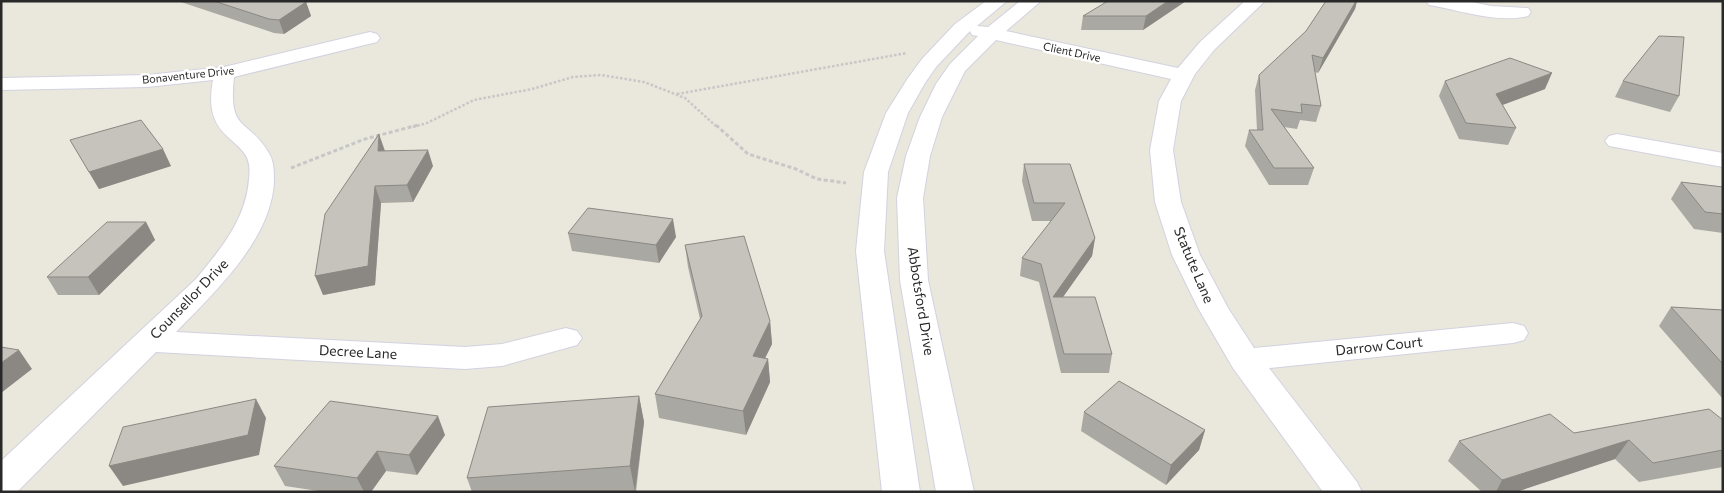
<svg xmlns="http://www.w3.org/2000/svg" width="1724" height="493" viewBox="0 0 1724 493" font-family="Commissioner,sans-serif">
  <rect width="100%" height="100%" fill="#eae7dc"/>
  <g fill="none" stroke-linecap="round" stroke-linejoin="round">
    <defs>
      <g id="minor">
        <polygon points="986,1 1007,1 977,26 988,27 1020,1 1041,1 1006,31 1178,68 1200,42 1245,1 1265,1 1214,50 1195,74 1181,101 1173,150 1181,202 1200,255 1228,308 1254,348 1513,323 1524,326 1528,333 1524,340 1513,343 1269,368 1357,482 1362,492 1323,492 1233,368 1198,308 1172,255 1155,202 1150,150 1159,101 1171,79 996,40 965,71 942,117 930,156 923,198 928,280 974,492 936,492 900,280 897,198 906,156 920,117 936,84 950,64 978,36 972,35 970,31 936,67 925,83 908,113 888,172 884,251 920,492 882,492 856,251 864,172 886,113 908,78 922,59 955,24"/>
        <path d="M 1426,1 L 1467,1 L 1491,6 L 1528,8 L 1531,12 L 1528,16 C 1499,23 1464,12 1435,6 L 1429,5 Z"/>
        <path d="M 370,32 L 377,34 L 380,38 L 377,42 L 234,77 C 228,135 248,116 270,155 C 274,163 274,172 274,181 C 272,239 214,293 176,332 L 465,347 L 502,344 L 566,328 L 577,331 L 582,338 L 577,345 L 502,366 L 465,369 L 156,352 L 17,492 L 1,492 L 1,461 L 196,279 C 221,249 246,219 249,179 C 250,170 250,160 244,153 C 240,147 233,142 228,137 C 210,121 209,103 213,80 L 147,87 L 1,90 L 1,78 L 147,75 L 224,67 Z"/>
        <polygon points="1617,134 1723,153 1723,167 1609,146 1605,141 1609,136"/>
      </g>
    </defs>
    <use href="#minor" stroke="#d2d2e1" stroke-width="2"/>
    <g stroke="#c7c7c7" stroke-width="2.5" stroke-dasharray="2.5 2" stroke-linecap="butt">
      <polyline points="677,94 907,53"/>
      <polyline points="413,127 427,123 474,100 532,89 573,77 601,75 644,82 685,98 717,127"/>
    </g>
    <g stroke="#c7c7c7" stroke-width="3" stroke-dasharray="4 2.5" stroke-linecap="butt">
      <polyline points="716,125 748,154 796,169 817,179 846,183"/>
      <polyline points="291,168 365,139 418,125"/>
    </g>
    <use href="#minor" fill="#fff" fill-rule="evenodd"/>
  </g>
  <g fill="#aaa8a2">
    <polygon points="178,1 303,1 306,2 311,16 284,34 274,33"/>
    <polygon points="1186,1 1143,30 1081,30 1083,16"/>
    <polygon points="1326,1 1357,1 1355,9 1318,73 1315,72 1321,106 1316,122 1300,120 1297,129 1284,127 1314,168 1308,185 1269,185 1245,146 1249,130 1257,130 1255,90 1259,75 1306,31"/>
    <polygon points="1445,81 1545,89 1502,105 1516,128 1508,145 1459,139 1439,96"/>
    <polygon points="1623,81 1679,96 1670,112 1615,97"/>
    <polygon points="70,140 171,166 99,189"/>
    <polygon points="385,151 433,166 413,202 381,203 375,285 323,295"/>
    <polygon points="1024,164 1070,164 1095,238 1092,256 1063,297 1112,354 1109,373 1061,373 1039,282 1020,276 1022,258 1051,221 1032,221 1022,181"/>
    <polygon points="1681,182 1723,187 1723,233 1694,229 1671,199"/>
    <polygon points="146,222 155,240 99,295 58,295 47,277"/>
    <polygon points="568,233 676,237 659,263 572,251"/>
    <polygon points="685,245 770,321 772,344 765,358 768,359 770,382 746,435 659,418 655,394 700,319 688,267"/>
    <polygon points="1671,307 1723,310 1723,399 1659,326"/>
    <polygon points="639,396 644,422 636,492 472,492 467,478"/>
    <polygon points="1084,412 1205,430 1199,450 1166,485 1081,431"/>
    <polygon points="1723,420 1723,467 1639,482 1615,459 1516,492 1482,492 1448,461 1459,441 1574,433"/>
    <polygon points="445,435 417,475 386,471 371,492 325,492 285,486 274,466"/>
  </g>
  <g fill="#8b8884">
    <polygon points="1168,1 1186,1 1143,30 1146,16"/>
    <polygon points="1356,1 1357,1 1355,9 1318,73 1323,58"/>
    <polygon points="306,2 311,16 284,34 279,20"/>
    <polygon points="1552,73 1545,89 1489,110 1496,94"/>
    <polygon points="379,134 385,151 378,151"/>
    <polygon points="163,149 171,166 99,189 89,172"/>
    <polygon points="428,150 433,166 413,202 407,185"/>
    <polygon points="375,186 381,203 375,285 323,295 315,276"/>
    <polygon points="673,219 676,237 659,263 656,245"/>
    <polygon points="146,222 155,240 99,295 88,277"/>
    <polygon points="1095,238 1092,256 1053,311 1053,297"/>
    <polygon points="770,321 772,344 755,379 753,356"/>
    <polygon points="19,350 32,369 1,393 1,363"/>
    <polygon points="768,359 770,382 746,435 743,411"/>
    <polygon points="639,396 644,422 635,492 630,466"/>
    <polygon points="256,399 266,418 259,455 123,486 109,466"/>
    <polygon points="438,416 445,435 417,475 409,455"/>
    <polygon points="1205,430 1199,450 1166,485 1171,465"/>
    <polygon points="1629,440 1615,459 1516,492 1496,492 1502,480"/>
    <polygon points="377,451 386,471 371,492 364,492 357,478"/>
  </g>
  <g fill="#c6c3bc" stroke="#8b8884">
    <polygon points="214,1 303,1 306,2 279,20 269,19"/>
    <polygon points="1108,1 1168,1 1146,16 1083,16"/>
    <polygon points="1326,1 1356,1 1323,58 1312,55 1321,106 1301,104 1302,113 1271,109 1314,168 1274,168 1249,130 1263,130 1259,75 1306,31"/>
    <polygon points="1659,36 1684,37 1679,96 1623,81"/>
    <polygon points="1510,58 1552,73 1496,94 1516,128 1466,123 1445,81"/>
    <polygon points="141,120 163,149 89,172 70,140"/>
    <polygon points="379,134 378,151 428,150 407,185 375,186 368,266 315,276 325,214"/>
    <polygon points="1024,164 1070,164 1095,238 1053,297 1095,297 1112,354 1064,354 1041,264 1022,258 1065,203 1034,203"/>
    <polygon points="1681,182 1723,187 1723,214 1705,212"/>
    <polygon points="588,208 673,219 656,245 568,233"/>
    <polygon points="107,222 146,222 88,277 47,277"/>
    <polygon points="744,236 770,321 753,356 768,359 743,411 655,394 702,316 685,245"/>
    <polygon points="1671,307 1723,310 1723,364"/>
    <polygon points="1,347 19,350 1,363"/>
    <polygon points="1119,381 1205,430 1171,465 1084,412"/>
    <polygon points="639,396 630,466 467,478 488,407"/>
    <polygon points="256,399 248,435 109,466 123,427"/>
    <polygon points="330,401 438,416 409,455 377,451 357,478 274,466"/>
    <polygon points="1709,409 1723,420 1723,450 1653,463 1629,440 1502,480 1459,441 1550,414 1574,433"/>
  </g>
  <g text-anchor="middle" stroke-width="5" stroke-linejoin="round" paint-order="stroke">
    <g font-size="11" fill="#292929" stroke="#fff">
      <text transform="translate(1072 52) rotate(12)" y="4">Client Drive</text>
      <text transform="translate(188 75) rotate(-6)" y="4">Bonaventure Drive</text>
    </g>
    <g font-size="14" fill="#292929" stroke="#fff">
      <text transform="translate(1194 265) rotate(67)" y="5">Statute Lane</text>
      <text transform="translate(189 299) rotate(-46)" y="5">Counsellor Drive</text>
      <text transform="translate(921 301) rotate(81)" y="5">Abbotsford Drive</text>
      <text transform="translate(1379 346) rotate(-6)" y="5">Darrow Court</text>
      <text transform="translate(358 352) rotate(3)" y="5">Decree Lane</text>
    </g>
  </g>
  <rect width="1724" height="493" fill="none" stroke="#292929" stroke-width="5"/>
</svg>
